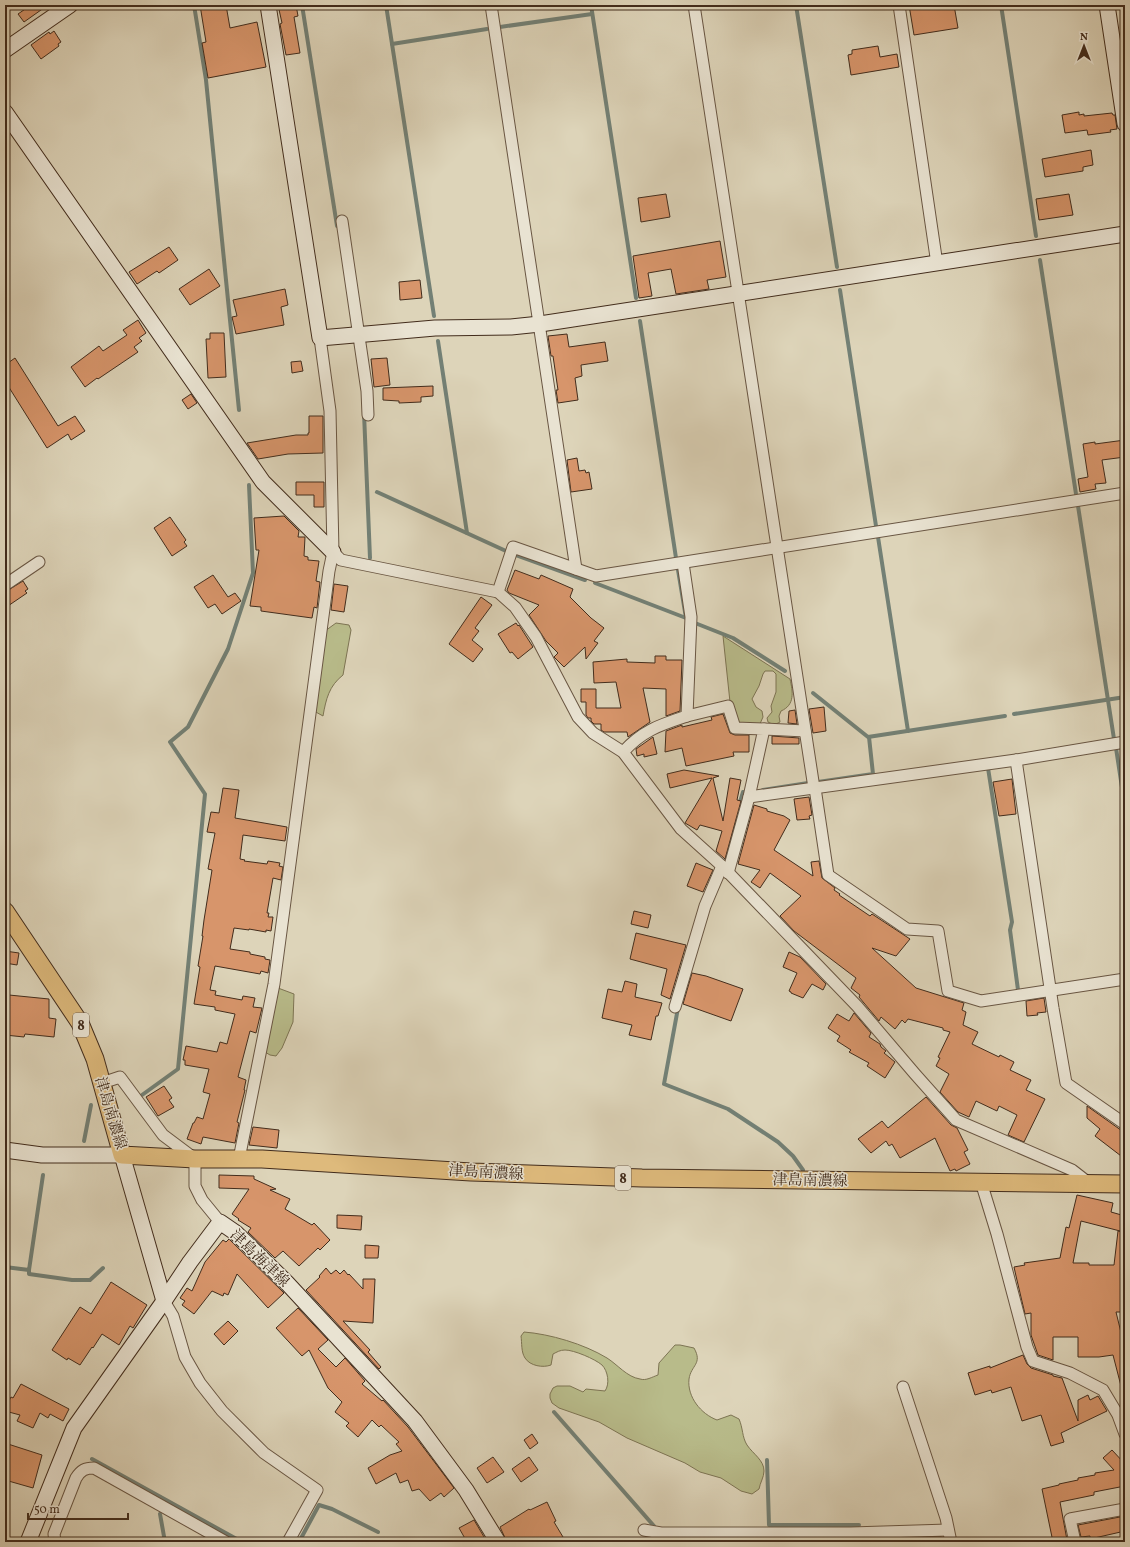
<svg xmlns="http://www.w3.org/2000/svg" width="1130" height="1547" viewBox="0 0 1130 1547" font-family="Vollkorn,'Noto Serif JP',serif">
  <rect width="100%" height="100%" fill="#ddd4b9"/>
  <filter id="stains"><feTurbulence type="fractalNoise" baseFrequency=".005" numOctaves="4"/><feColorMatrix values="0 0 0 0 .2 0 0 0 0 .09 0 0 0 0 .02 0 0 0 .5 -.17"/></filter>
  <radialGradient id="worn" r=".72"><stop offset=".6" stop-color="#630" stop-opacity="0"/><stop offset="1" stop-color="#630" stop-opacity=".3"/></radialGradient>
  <g fill="#b8bb8a" stroke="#7d7453">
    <path d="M 336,623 L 349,625 L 351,630 L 343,675 C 329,686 326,699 323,716 L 314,711 L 325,631 Z"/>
    <path d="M 723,636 L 790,679 C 793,692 795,705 781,711 L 779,716 L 780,722 L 774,725 L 768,722 L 767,718 L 772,712 L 771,706 L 776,692 L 776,674 L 773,671 L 765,671 L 763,674 L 759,686 L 752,699 L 756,707 L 762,711 L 763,717 L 759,726 L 737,725 L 730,702 Z"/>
    <polygon points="278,988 294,994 293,1022 282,1048 276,1056 270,1055 265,1052"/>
    <path d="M 524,1332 C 550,1334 584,1344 607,1358 C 618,1365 627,1377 640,1379 C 646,1381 652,1377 658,1375 L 659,1363 L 675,1345 L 680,1345 L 694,1348 C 703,1364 691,1365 689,1379 C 687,1397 701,1414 717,1420 L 731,1415 L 739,1419 C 743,1428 742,1437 747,1445 C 753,1454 764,1460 764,1471 C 764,1477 760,1483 759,1489 L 752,1494 L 741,1491 L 721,1478 L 700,1472 L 685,1463 L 627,1438 L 599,1422 L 559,1408 L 552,1403 L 550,1398 L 550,1394 L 553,1388 L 557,1386 L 570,1386 L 583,1392 L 586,1389 L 605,1391 C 610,1384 608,1371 602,1365 C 595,1359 574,1350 565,1350 C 560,1350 557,1352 553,1354 L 551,1365 C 543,1368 530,1366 525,1358 C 521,1352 522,1343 521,1336 Z"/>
    <polygon points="912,1536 938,1536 946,1538 947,1542 912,1542"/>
  </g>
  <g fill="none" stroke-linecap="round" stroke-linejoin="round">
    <g stroke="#738075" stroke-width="4">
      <polyline points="194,5 206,80 239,410"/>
      <polyline points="302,5 337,226"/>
      <polyline points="386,5 434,316"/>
      <polyline points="591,5 636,298"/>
      <polyline points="796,5 837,267"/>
      <polyline points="1001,5 1036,236"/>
      <polyline points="500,27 592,14"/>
      <polyline points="392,44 487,29"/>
      <polyline points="1040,260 1076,494"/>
      <polyline points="840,290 876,526"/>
      <polyline points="640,321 676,558"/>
      <polyline points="438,341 467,533"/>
      <polyline points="364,413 370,558"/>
      <polyline points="377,492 506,551"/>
      <polyline points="1078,506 1114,739"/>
      <polyline points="878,537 908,731"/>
      <polyline points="516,555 585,580"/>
      <polyline points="595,583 686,618 678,570"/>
      <polyline points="695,623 733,638 785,671"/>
      <polyline points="813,693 868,737 1005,716"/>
      <polyline points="1014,714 1125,697"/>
      <polyline points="1116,748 1125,807"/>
      <polyline points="988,768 1012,922 1010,930 1018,990"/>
      <polyline points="818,782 873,774 869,737"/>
      <polyline points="763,790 808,783"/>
      <polyline points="739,805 743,792"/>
      <polyline points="726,861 736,819"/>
      <polyline points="678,1008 664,1084 728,1109 778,1142 793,1156 803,1170"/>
      <polyline points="142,1095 178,1069 205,794 170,742 188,727 228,649 253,573 249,485"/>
      <polyline points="84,1141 91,1105"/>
      <polyline points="5,1267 29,1270 43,1175"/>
      <polyline points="29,1270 29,1274 72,1280 90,1280 103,1268"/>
      <polyline points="554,1412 654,1526"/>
      <polyline points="92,1459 242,1542"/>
      <polyline points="767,1460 769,1525 859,1525"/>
      <polyline points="160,1514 165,1542"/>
      <polyline points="299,1542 319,1505 332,1509 378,1532"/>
    </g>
  </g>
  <g fill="#d7956b" stroke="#422c1c" fill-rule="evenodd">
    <polygon points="31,5 48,5 24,22 18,14"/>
    <polygon points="200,5 226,5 230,28 257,22 266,67 208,78 202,43 206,42"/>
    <polygon points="278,5 296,5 298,16 294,17 300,53 286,55 280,24 282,23"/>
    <polygon points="909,5 954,5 958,28 914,35"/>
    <polygon points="54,31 61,42 58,44 59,46 41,59 31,45 49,32 50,34"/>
    <polygon points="878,46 880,57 897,54 899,67 851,75 848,55 852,54 852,50"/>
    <polygon points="1079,112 1079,115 1084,114 1084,116 1112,113 1113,115 1115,115 1117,129 1110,130 1111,132 1088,135 1087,130 1065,133 1062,115"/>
    <polygon points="1091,150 1093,165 1083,167 1083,171 1045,177 1042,159"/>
    <polygon points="666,194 670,217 641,222 638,198"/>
    <polygon points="1069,194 1073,215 1039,220 1036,199"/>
    <polygon points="720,241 726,277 707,280 709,289 676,294 671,269 648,273 652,296 639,298 633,256"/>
    <polygon points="169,247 178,260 159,273 157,271 137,284 129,272"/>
    <polygon points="209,269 220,286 190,305 179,289"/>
    <polygon points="420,280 422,298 400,300 399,282"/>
    <polygon points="285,289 288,305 281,307 284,325 236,334 232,317 237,316 233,300"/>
    <polygon points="138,320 146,333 139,338 142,341 134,347 138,352 98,379 97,378 85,387 71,367 99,346 103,351 127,335 123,330"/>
    <polygon points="210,333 224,333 226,377 208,378 206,339 210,339"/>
    <polygon points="567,334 569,347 605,342 608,361 581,365 582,376 575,378 578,400 558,403 556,390 558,390 553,356 551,356 548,336"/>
    <polygon points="15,358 58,426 75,416 85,431 71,440 68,434 47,448 5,381 5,365"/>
    <polygon points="387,358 390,385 374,387 371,359"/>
    <polygon points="301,361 303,371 292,373 291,362"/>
    <polygon points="433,386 433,396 421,397 421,402 399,403 399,401 383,400 383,388"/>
    <polygon points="191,394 197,403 188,409 182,400"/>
    <polygon points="309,416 323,416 323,453 288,454 258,459 247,443 296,435 308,435 308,433 309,433"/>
    <polygon points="1125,440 1125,457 1102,460 1106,483 1095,484 1096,489 1080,492 1078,479 1088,477 1083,444 1095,442 1095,444"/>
    <polygon points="577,458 579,471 585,470 586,473 589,472 592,489 571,492 567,460"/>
    <polygon points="296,482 324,482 324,507 314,507 314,495 296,495"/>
    <polygon points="284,516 299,531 298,537 305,537 304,556 308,557 308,560 319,561 316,581 320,582 317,608 314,607 312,618 261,611 261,607 250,606 259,550 256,550 254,518"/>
    <polygon points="170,517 186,540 184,542 187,546 172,556 154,528"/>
    <polygon points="515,570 539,579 541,575 573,589 570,597 591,618 604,628 594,641 598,643 586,659 585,647 564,667 554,657 558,653 546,641 529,615 539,605 509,593 507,590"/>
    <polygon points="213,575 228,597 235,593 241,601 222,614 215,604 208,608 194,587"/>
    <polygon points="23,581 28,589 25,591 27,593 5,608 5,592"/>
    <polygon points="334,584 348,586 344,612 331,610"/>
    <polygon points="481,597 492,605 475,628 479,631 472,640 483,649 473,662 449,644"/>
    <polygon points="516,623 518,626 519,625 533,647 518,659 512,652 510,653 498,634"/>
    <polygon points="655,656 666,656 666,660 682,660 680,711 666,716 666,689 643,688 650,722 628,737 627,732 604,732 601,730 601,724 594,724 591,721 591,718 588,718 586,715 586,702 581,702 581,689 596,689 596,708 621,708 616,682 594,683 593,662 627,659 627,662 655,663"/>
    <polygon points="824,707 826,731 813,733 809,709"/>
    <polygon points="795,710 797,724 788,723 789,711"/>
    <polygon points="723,714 730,733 735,735 749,735 749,752 733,752 734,756 686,766 682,748 665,752 666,731 682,725 682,727 712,720 711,717"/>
    <polygon points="772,736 799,738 799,744 772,744"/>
    <polygon points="653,737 657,754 644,757 644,754 637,756 636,749"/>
    <polygon points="684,770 719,776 713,778 723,821 730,778 741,780 737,800 741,801 725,859 716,851 722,831 700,825 697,830 685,823 712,778 670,788 667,774"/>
    <polygon points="1012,779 1016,814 999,816 993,782"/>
    <polygon points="223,788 239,790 235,818 287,827 285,841 243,835 240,859 245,860 244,861 267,864 268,861 280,863 279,866 283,867 281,880 273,878 267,913 269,913 268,917 273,917 271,931 266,930 266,932 249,929 249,930 234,928 230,949 250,952 250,954 265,957 265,959 270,960 268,973 261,971 260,974 215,966 210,990 216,991 215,995 242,1000 243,996 255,998 253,1007 262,1008 256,1033 250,1031 238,1077 246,1080 244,1090 245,1090 237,1122 239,1123 235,1143 203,1137 201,1144 187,1139 193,1123 194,1123 197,1117 203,1119 210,1094 203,1092 209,1069 185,1065 185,1060 183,1060 186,1046 217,1052 220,1042 227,1044 235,1014 215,1010 215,1007 194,1004 200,967 198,966 203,936 202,936 204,920 212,870 208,869 215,833 207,832 211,812 219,813"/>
    <polygon points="809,797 812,815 809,816 810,819 797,820 794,799"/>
    <polygon points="754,805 767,809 767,811 784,816 790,820 774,850 813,876 811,862 819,861 822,878 835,888 834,890 840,894 839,895 870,916 872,914 910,939 896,956 872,948 916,988 964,1003 962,1010 966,1012 963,1025 978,1032 972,1044 999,1057 1000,1055 1014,1062 1010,1070 1031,1080 1026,1090 1045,1099 1024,1142 1008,1135 1017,1115 999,1106 997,1111 976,1101 969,1117 958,1112 940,1092 949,1074 936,1066 940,1058 938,1057 950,1032 943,1030 943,1028 908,1019 905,1023 902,1020 895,1029 881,1017 879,1021 859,997 860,995 851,988 856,978 794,931 780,916 801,896 770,873 760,888 751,882 760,870 738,864"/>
    <polygon points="696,863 713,870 703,892 687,886"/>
    <polygon points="634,911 651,915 648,928 631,924"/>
    <polygon points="636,933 686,945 670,999 661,995 667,969 630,959"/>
    <polygon points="5,951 19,953 17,965 5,963"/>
    <polygon points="789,952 800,957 826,984 823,990 812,984 803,998 791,993 791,992 789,991 797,973 783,967"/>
    <polygon points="692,973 706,976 743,989 731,1021 683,1004"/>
    <polygon points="625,981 637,984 635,997 662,1003 658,1016 656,1016 651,1040 629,1035 632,1025 602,1018 608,989 622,992"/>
    <polygon points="9,995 49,999 49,1018 56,1019 54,1037 25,1034 24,1037 5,1035 5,1012 7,1012"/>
    <polygon points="1044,998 1046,1012 1037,1013 1038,1015 1027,1016 1026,1001"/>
    <polygon points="854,1013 871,1033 869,1037 880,1044 881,1047 886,1051 884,1053 895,1062 885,1078 867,1066 869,1063 849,1052 851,1050 837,1041 840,1036 828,1028 837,1014 849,1021"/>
    <polygon points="164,1086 172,1098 169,1100 174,1107 158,1116 146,1097"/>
    <polygon points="926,1097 951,1125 957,1128 968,1150 964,1152 970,1164 956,1171 955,1169 950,1171 935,1138 900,1158 892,1144 889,1146 886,1141 871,1153 858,1139 882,1121 888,1128"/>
    <polygon points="1087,1106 1125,1133 1125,1159 1095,1136 1100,1129 1087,1118"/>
    <polygon points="253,1127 279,1130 277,1148 249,1145"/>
    <polygon points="219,1175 254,1176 254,1179 276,1189 270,1190 290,1199 285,1209 312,1225 314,1223 330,1240 320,1250 318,1248 299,1266 283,1251 275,1258 248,1232 251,1228 238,1220 239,1219 232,1214 249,1189 219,1188"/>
    <path d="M 1077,1195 L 1113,1203 L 1111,1212 L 1125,1216 L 1125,1266 L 1121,1266 L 1121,1291 L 1125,1291 L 1125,1312 L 1116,1312 L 1125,1349 L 1125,1386 L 1121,1386 L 1113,1355 L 1099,1357 L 1078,1357 L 1078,1337 L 1053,1337 L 1053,1360 L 1038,1355 L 1031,1335 L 1031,1313 L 1025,1314 L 1016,1276 L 1014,1267 L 1025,1265 L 1024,1263 L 1060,1258 L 1066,1227 L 1069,1228 ZM 1081,1221 L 1124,1232 L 1118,1231 L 1114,1265 L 1089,1265 L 1089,1263 L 1073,1263 Z"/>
    <polygon points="337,1215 362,1216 361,1230 337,1228"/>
    <polygon points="229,1239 284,1293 268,1308 237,1274 228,1295 224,1293 223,1296 212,1291 194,1314 182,1305 185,1301 180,1298 187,1288 192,1291 205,1262 223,1240 226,1242"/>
    <polygon points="365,1245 379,1246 378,1258 365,1258"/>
    <polygon points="326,1268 331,1274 336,1270 340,1274 344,1270 348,1275 349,1274 363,1289 363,1279 375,1279 373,1323 343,1321 370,1350 368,1352 381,1367 379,1369 306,1290 320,1277 319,1276"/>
    <polygon points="111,1282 147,1305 133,1328 130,1326 119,1345 102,1334 93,1348 92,1347 80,1365 68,1358 67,1360 52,1350 80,1307 91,1314"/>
    <polygon points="298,1308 328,1340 318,1349 336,1367 345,1358 365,1381 362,1384 382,1401 383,1400 408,1427 454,1488 444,1497 441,1493 430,1501 419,1489 412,1491 408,1480 400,1483 396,1473 376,1484 368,1468 390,1455 402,1451 396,1444 399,1442 381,1425 379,1427 372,1420 358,1437 346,1426 349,1423 335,1412 342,1402 328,1388 309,1350 302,1356 276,1328"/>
    <polygon points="228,1321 238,1331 224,1345 214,1334"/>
    <polygon points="1023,1355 1027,1364 1031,1368 1053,1375 1053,1376 1062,1378 1078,1421 1078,1400 1088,1395 1090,1400 1098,1396 1107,1411 1061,1433 1064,1442 1051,1446 1041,1415 1022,1421 1011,1387 992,1393 991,1390 975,1395 968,1373 990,1366 990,1368"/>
    <polygon points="21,1384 69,1409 63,1421 50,1414 48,1418 40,1413 33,1428 17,1421 20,1415 5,1411 5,1408 11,1397 13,1398"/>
    <polygon points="532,1434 538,1443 530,1449 524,1440"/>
    <polygon points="8,1444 42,1455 33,1488 5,1480 5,1454"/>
    <polygon points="1112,1450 1125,1464 1125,1486 1094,1492 1094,1495 1060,1502 1067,1540 1067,1542 1053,1542 1042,1489 1059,1485 1059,1484 1078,1480 1078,1478 1095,1475 1095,1473 1114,1470 1103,1458"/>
    <polygon points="493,1457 504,1472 487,1483 477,1468"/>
    <polygon points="529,1457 538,1470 521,1482 512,1469"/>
    <polygon points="547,1502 556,1521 554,1522 566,1542 507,1542 500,1527 529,1509 530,1510"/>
    <polygon points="1125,1516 1125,1531 1090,1539 1090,1536 1081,1537 1078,1525"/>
    <polygon points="474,1520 487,1542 467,1542 459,1528"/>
  </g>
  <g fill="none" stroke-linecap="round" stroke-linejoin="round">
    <defs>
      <g id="street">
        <polyline points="491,5 576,569"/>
        <polyline points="694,5 814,788"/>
        <polyline points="899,5 937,264"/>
        <polyline points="342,221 367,391 368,415"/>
        <polyline points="333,552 341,560 498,592 515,607 536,637 578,717 593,733 623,752 681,829 722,866 857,1006 915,1074 956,1120 1072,1170 1090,1184"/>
        <polyline points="683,563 691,617 687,716 728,706 735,728 764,729 749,797 728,873"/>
        <polyline points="5,585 39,562"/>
        <polyline points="498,592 513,547 596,576 1125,493"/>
        <polyline points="764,729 805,731"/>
        <path d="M 623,752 C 643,730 660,725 687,716"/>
        <polyline points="1016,760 1053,1008 1066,1083 1125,1124"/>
        <polyline points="815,788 828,875 907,929 938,931 948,991 981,1001 1125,979"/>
        <polyline points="749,797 1016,760 1125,742"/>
        <polyline points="675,1007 705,906 722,866"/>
        <polyline points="102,1083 120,1077 163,1135 195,1159 195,1186 202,1200 220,1222"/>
        <polyline points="239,1159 274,984 329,571 333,552 330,411 320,338"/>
        <polyline points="981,1182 997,1234 1027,1347 1033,1361 1070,1373 1103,1390 1118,1415 1125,1434"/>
        <polyline points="164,1301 173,1316 185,1357 200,1383 222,1411 264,1453 317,1490 288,1542"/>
        <polyline points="903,1387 946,1518 951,1542"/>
        <polyline points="644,1530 661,1533 851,1533 948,1530"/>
        <path d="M 55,1542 L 54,1534 L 76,1478 C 81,1470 85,1468 94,1468 L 226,1542"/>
        <polyline points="1075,1542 1070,1519 1125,1509"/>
      </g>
      <g id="secondary">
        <polyline points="268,5 320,338 435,328 511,327 540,324 1125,234"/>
        <polyline points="1107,5 1125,124"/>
        <polyline points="5,50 70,5"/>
        <polyline points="5,112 263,482 333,552"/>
        <polyline points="5,1150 42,1155 122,1155 164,1301"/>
        <polyline points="28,1542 74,1428 164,1301 190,1262 220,1222 236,1233 287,1283 415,1421 466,1490 498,1542"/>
      </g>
      <polyline id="primary" points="5,911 80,1023 95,1059 122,1155 195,1159 262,1159 471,1172 642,1178 1125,1184"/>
    </defs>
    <use href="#street" stroke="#695643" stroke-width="13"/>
    <use href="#secondary" stroke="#422c1c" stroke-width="17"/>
    <use href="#primary" stroke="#422c1c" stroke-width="19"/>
    <use href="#street" stroke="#e9e3d2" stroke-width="11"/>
    <use href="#secondary" stroke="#e9e3d2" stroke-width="15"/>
    <use href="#primary" stroke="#deba7c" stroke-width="17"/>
  </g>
  <g text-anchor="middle" stroke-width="3" stroke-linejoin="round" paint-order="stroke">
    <g fill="#e9e3d2" stroke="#746353" stroke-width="1">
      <rect x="73" y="1013" width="16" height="24" rx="3"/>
      <rect x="615" y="1166" width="16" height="24" rx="3"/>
    </g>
    <g font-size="14" font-weight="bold" fill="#422c1c">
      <text x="81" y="1030">8</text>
      <text x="623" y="1183">8</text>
    </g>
    <g font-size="15" fill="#422c1c" stroke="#e9e3d2">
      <text transform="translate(111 1113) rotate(73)" y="5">津島南濃線</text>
      <text transform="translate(486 1172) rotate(3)" y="5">津島南濃線</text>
      <text transform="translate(810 1180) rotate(1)" y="5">津島南濃線</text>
      <text transform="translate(260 1258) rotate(44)" y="5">津島海津線</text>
    </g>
  </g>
  <rect width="1130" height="1547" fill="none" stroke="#ddd4b9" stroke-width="20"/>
  <rect x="6" y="6" width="1118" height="1535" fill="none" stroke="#422c1c" stroke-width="2"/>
  <rect x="10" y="10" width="1110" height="1527" fill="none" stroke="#422c1c"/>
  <g transform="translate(1084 46)" stroke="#e9e3d2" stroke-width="3" paint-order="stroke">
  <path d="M0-3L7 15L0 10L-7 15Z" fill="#422c1c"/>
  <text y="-6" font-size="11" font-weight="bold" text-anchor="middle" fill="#422c1c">N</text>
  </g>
  <path d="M28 1513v6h100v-6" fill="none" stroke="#422c1c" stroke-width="2"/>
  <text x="34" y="1513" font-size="12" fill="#422c1c" stroke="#e9e3d2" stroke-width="3" paint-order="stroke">50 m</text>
  <rect width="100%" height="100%" filter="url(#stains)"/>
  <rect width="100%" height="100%" fill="url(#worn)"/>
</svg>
